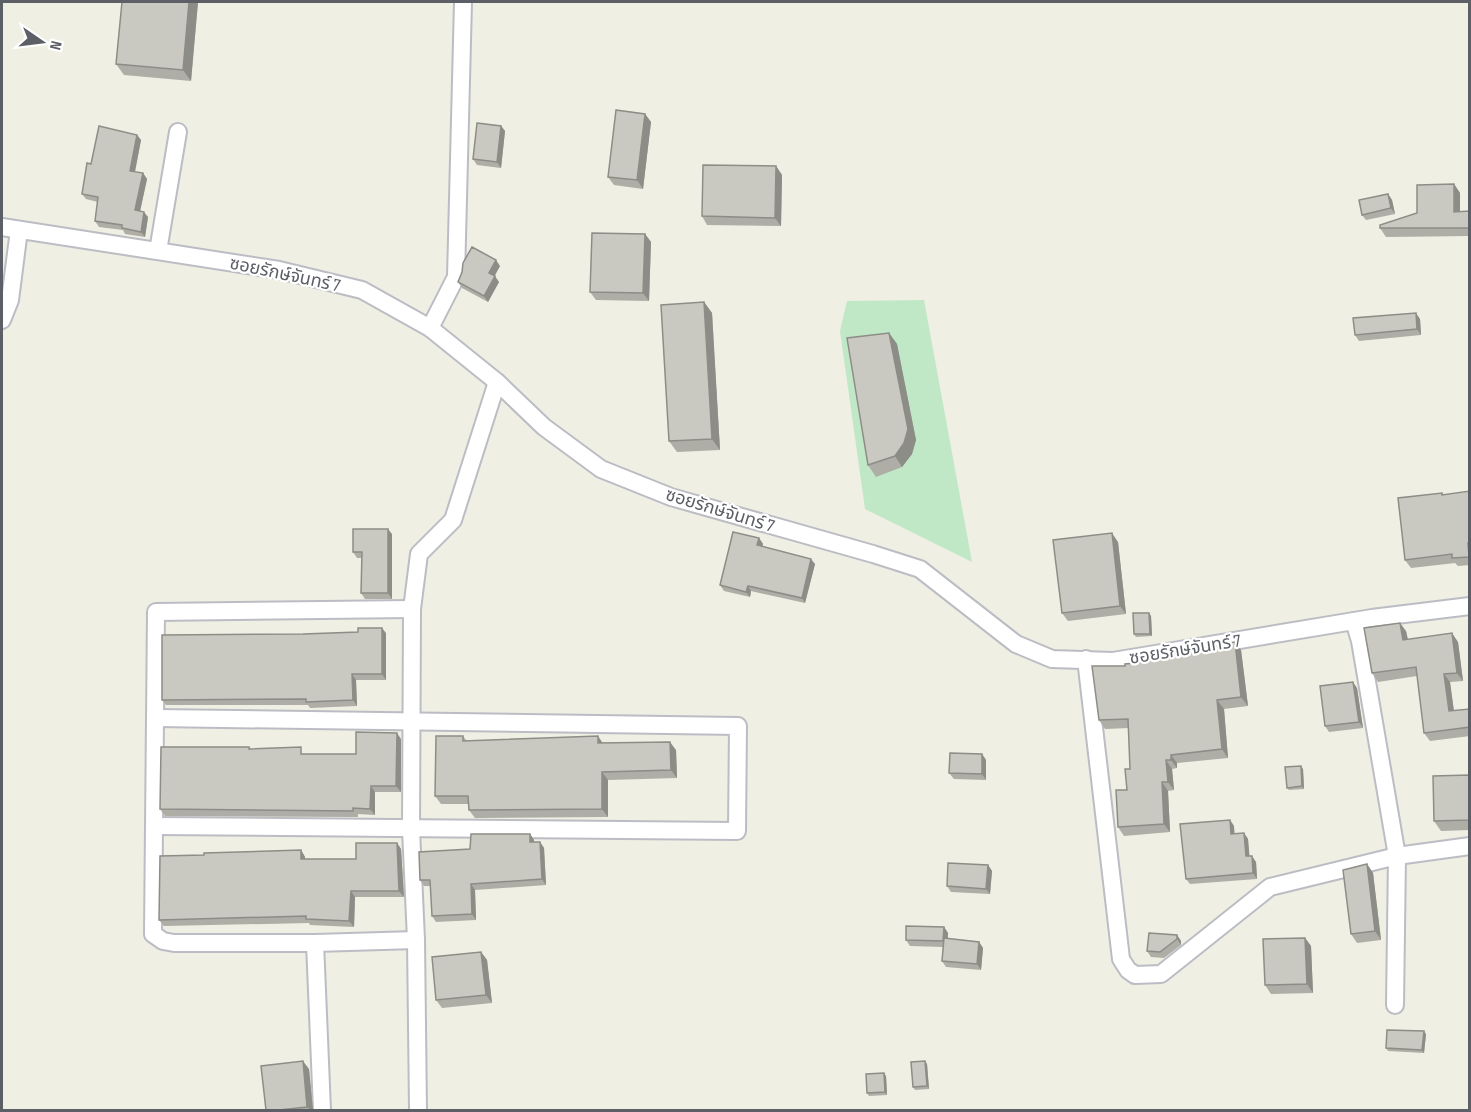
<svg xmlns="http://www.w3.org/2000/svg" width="1471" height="1112" viewBox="0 0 1471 1112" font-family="'Sofia Sans Condensed','Noto Sans Thai',sans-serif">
  <rect width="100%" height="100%" fill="#efefe4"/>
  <polygon fill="#c0e8c7" points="924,300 972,562 865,509 840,331 847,301"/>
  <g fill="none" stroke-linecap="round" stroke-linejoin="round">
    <defs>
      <g id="street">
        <polyline points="2,227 279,270 362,290 430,328 497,382 544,427 601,469 671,497 873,554 920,569 1016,644 1052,659 1113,661 1372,618 1470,606"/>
        <polyline points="158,251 178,132"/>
        <polyline points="2,320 10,300 19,230"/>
        <polyline points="430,328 456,277 463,2"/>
        <polyline points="412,609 156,612 153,934 163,941 174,943 315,943 416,940"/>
        <polyline points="1354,621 1360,641 1397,856 1395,1005"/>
        <polyline points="1086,659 1121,959 1128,970 1135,975 1161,974 1270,887 1397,856 1470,846"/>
        <polyline points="155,826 737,831 738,726 156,718"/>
        <polyline points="315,943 322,1110"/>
        <polyline points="418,1110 416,940 411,829 412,609 419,554 453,520 497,382"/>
      </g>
    </defs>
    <use href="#street" stroke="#bcbdc4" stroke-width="20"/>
    <use href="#street" stroke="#fff" stroke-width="16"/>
  </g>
  <g fill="#aeada6">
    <polygon points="122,2 198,2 191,81 124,75 116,64"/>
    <polygon points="645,114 651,122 643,189 614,185 608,177"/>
    <polygon points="501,126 505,131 501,168 477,165 473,159"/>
    <polygon points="137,135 141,140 135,172 143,173 147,179 140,211 148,217 145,237 125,234 123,230 99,227 95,221 98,202 86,199 82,194 91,164"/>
    <polygon points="776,166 782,175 781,226 707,225 702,216"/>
    <polygon points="1454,184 1460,193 1460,212 1470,211 1470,236 1386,237 1380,228 1417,213"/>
    <polygon points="1388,194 1392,200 1395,214 1366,220 1362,215"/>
    <polygon points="645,234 651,242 649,301 596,300 590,292"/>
    <polygon points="500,266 494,276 499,282 488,302 462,288 458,282"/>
    <polygon points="704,302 712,313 720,450 677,452 669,441"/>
    <polygon points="1420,319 1421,335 1359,341 1355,335"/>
    <polygon points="889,333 897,344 916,440 912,454 902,467 876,477 868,465"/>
    <polygon points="1470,491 1470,565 1458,566 1455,563 1411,568 1405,560 1442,493 1444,495"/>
    <polygon points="392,534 392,599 365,599 361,593 362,558 357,558 353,552"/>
    <polygon points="759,538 763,544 762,546 815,564 805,603 751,591 750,597 724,591 720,585"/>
    <polygon points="1118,542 1126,614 1068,621 1062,613"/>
    <polygon points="1149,613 1151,616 1152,636 1136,637 1134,634"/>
    <polygon points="1406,631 1408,639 1458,642 1463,681 1450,682 1454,711 1470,709 1470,736 1430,741 1424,733 1417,676 1378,682 1372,673"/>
    <polygon points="386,633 386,680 356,680 357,706 310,708 308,705 166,705 162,700"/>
    <polygon points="1241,650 1248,706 1224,709 1228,758 1177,763 1177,768 1172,769 1174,790 1168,791 1170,832 1124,836 1118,827 1127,790 1130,769 1129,728 1105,729 1099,720 1125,666 1144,662"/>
    <polygon points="1357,688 1363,728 1329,732 1325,726"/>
    <polygon points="463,736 466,740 602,743 676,750 677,778 608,780 608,817 475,818 469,810 469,804 441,804 435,796"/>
    <polygon points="401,739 401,792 375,792 375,815 358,814 358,817 165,816 160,809 249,747 251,749 305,754 356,754"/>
    <polygon points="982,754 986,760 986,780 954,779 949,773"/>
    <polygon points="1303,769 1304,789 1289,790 1287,788"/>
    <polygon points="1470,775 1470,830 1441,831 1434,821"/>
    <polygon points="1230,820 1234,826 1234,834 1244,833 1248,839 1249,856 1256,862 1257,879 1190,884 1186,879"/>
    <polygon points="530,834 534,840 534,842 540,842 544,848 546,885 475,890 476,920 436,922 432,916 431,886 424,886 420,880 470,849"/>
    <polygon points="397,843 401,849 404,897 355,897 354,927 310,925 309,923 164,926 159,920 301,850 305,857 305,859 356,859"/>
    <polygon points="1367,864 1373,873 1381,940 1357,943 1351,934"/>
    <polygon points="988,865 992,871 990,894 951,892 947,886"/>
    <polygon points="944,927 948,933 948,939 979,942 983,948 981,970 946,967 942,961 943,947 910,946 906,940"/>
    <polygon points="1177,935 1181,941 1181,945 1164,958 1151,957 1147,951"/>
    <polygon points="1305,938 1311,946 1313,993 1271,994 1265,985"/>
    <polygon points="481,952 487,960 492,1003 442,1008 436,1000"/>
    <polygon points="1426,1034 1424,1053 1388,1051 1386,1048"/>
    <polygon points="925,1061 927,1064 929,1089 915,1090 913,1087"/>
    <polygon points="309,1069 313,1110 266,1110"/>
    <polygon points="886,1076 887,1095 869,1096 867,1093"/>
  </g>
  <g fill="#8d8d87">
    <polygon points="189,2 198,2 191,81 183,70"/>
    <polygon points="645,114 651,122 643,189 637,180"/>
    <polygon points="501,126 505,131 501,168 497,162"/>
    <polygon points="137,135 141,140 134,176 130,171"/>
    <polygon points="776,166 782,175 781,226 775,218"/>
    <polygon points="143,173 147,179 139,216 135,210"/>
    <polygon points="1454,184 1460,193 1460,220 1454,212"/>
    <polygon points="1388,194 1392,200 1395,214 1391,208"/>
    <polygon points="144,212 148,217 145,237 141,232"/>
    <polygon points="645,234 651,242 649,301 643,293"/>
    <polygon points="496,260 500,266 493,279 489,273"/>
    <polygon points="495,276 499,282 488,302 484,296"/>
    <polygon points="704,302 712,313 720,450 712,439"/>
    <polygon points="1416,313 1420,319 1421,335 1417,329"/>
    <polygon points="889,333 897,344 916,440 912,454 902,467 895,456"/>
    <polygon points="388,529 392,534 392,599 388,593"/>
    <polygon points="1112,533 1118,542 1126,614 1120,606"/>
    <polygon points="759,538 763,544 761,550 757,545"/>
    <polygon points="811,559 815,564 805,603 802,598"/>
    <polygon points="748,586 751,591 750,597 746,592"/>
    <polygon points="1149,613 1151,616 1152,636 1150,634"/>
    <polygon points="1400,623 1406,631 1409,648 1403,640"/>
    <polygon points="382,628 386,633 386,680 382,674"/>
    <polygon points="1452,633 1458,642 1463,681 1457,673"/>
    <polygon points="1235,642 1241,650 1248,706 1241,697"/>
    <polygon points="352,674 356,680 357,706 353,700"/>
    <polygon points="1444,674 1450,682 1455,720 1449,711"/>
    <polygon points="1353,682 1357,688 1363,728 1359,722"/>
    <polygon points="1217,700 1224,709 1228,758 1222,749"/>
    <polygon points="397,733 401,739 401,792 396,786"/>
    <polygon points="598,736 604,745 598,743"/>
    <polygon points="670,742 676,750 677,778 671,770"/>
    <polygon points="982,754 986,760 986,780 982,774"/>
    <polygon points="1171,755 1177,763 1177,768 1171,760"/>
    <polygon points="1166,760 1172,769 1174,790 1168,782"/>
    <polygon points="1301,766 1303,769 1304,789 1302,786"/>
    <polygon points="602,772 608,780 608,817 602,809"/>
    <polygon points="1162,782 1168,791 1170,832 1164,824"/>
    <polygon points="371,786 375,792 375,815 370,809"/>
    <polygon points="1230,820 1234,826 1235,840 1231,834"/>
    <polygon points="1244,833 1248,839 1250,862 1246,856"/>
    <polygon points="530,834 534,840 534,848 530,842"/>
    <polygon points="540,842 544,848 546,885 542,879"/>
    <polygon points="397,843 401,849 404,897 399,891"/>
    <polygon points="301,850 305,857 305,865 301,859"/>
    <polygon points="1252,856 1256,862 1257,879 1253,873"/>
    <polygon points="1367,864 1373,873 1381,940 1375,931"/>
    <polygon points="988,865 992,871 990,894 986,889"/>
    <polygon points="471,884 475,890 476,920 472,914"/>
    <polygon points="351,891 355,897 354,927 349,921"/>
    <polygon points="944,927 948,933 947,947 943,941"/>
    <polygon points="1177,935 1181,941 1181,945 1177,939"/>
    <polygon points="1305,938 1311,946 1313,993 1307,984"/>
    <polygon points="979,942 983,948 981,970 977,964"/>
    <polygon points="481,952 487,960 492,1003 486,995"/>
    <polygon points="1424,1031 1426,1034 1424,1053 1422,1050"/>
    <polygon points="303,1061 309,1069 313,1110 310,1110 307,1107"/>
    <polygon points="925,1061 927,1064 929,1089 927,1086"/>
    <polygon points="884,1073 886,1076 887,1095 885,1092"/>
  </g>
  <g fill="#cac9c1" stroke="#8d8d87" stroke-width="1.5">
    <polygon points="122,2 189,2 183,70 116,64"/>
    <polygon points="616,110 645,114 637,180 608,177"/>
    <polygon points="477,123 501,126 497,162 473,159"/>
    <polygon points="99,126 137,135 130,171 143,173 135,210 144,212 141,232 122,228 122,225 95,221 98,197 82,194 87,163 91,164"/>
    <polygon points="703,165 776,166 775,218 702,216"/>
    <polygon points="1454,184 1454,212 1470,211 1470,228 1380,228 1380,225 1417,213 1417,185"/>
    <polygon points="1388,194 1391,208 1362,215 1359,200"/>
    <polygon points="592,233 645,234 643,293 590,292"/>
    <polygon points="472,247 496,260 489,273 495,276 484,296 458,282 462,272 463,263"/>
    <polygon points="704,302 712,439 669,441 661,305"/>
    <polygon points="1416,313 1417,329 1355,335 1353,318"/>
    <polygon points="889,333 908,429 904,443 895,456 868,465 847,338"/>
    <polygon points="1470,491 1470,542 1468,543 1469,557 1452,558 1452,554 1405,560 1398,498 1442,493 1442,495"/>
    <polygon points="353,529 388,529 388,593 361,593 362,552 353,552"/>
    <polygon points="733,532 759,538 757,545 811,559 802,598 748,586 746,592 720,585"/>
    <polygon points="1112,533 1120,606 1062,613 1053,540"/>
    <polygon points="1133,613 1149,613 1150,634 1134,634"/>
    <polygon points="1400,623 1403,640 1452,633 1457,673 1444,674 1449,711 1470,709 1470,727 1424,733 1416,667 1372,673 1364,628"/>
    <polygon points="358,628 382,628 382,674 352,674 353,700 306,702 306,699 162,700 162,635 303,634 358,632"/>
    <polygon points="1235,642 1241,697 1217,700 1222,749 1171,755 1171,760 1166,760 1168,782 1162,782 1164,824 1118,827 1116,790 1127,790 1125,769 1130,769 1128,719 1099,720 1092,666 1125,666 1125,664 1144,662 1144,657 1220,646 1220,644"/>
    <polygon points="1353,682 1359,722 1325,726 1320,686"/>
    <polygon points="356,732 397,733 396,786 371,786 370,809 353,808 353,811 160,809 161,747 249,747 249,749 301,747 301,754 356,754"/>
    <polygon points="436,736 463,736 463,741 598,736 598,743 670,742 671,770 602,772 602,809 469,810 468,796 435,796"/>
    <polygon points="950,753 982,754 982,774 949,773"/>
    <polygon points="1301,766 1302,786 1287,788 1285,767"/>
    <polygon points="1470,775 1470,820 1434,821 1433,776"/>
    <polygon points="1230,820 1231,834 1244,833 1246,856 1252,856 1253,873 1186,879 1180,824"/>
    <polygon points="471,834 530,834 530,842 540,842 542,879 471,884 472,914 432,916 430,880 420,880 419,852 470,849"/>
    <polygon points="356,843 397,843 399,891 351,891 349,921 306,919 306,916 159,920 160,856 204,855 204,853 301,850 301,859 356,859"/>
    <polygon points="948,863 988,865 986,889 947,886"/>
    <polygon points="1367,864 1375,931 1351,934 1343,870"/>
    <polygon points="906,926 944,927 943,941 906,940"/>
    <polygon points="1149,933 1177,935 1177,939 1160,952 1147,951"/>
    <polygon points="944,938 979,942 977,964 942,961"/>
    <polygon points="1305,938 1307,984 1265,985 1263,939"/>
    <polygon points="481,952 486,995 436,1000 432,957"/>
    <polygon points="1387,1030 1424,1031 1422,1050 1386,1048"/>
    <polygon points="303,1061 307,1107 279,1110 266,1110 261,1066"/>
    <polygon points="925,1061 927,1086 913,1087 911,1062"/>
    <polygon points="884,1073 885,1092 867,1093 866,1074"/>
  </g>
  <g text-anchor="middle" stroke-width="4.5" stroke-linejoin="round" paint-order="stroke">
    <g font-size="18" fill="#5c5f66" stroke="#fff">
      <text transform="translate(285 274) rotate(12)" y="6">ซอยรักษ์จันทร์ 7</text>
      <text transform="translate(720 510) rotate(17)" y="6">ซอยรักษ์จันทร์ 7</text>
      <text transform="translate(1185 649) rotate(-9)" y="6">ซอยรักษ์จันทร์ 7</text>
    </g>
  </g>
  <rect width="1471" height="1112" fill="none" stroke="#5c5f66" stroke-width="6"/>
  <g transform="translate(42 42) rotate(104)" stroke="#ffffff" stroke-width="4.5" paint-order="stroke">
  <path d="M0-4.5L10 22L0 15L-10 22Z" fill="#5c5f66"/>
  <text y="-9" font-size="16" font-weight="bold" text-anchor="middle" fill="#5c5f66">N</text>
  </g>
</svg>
